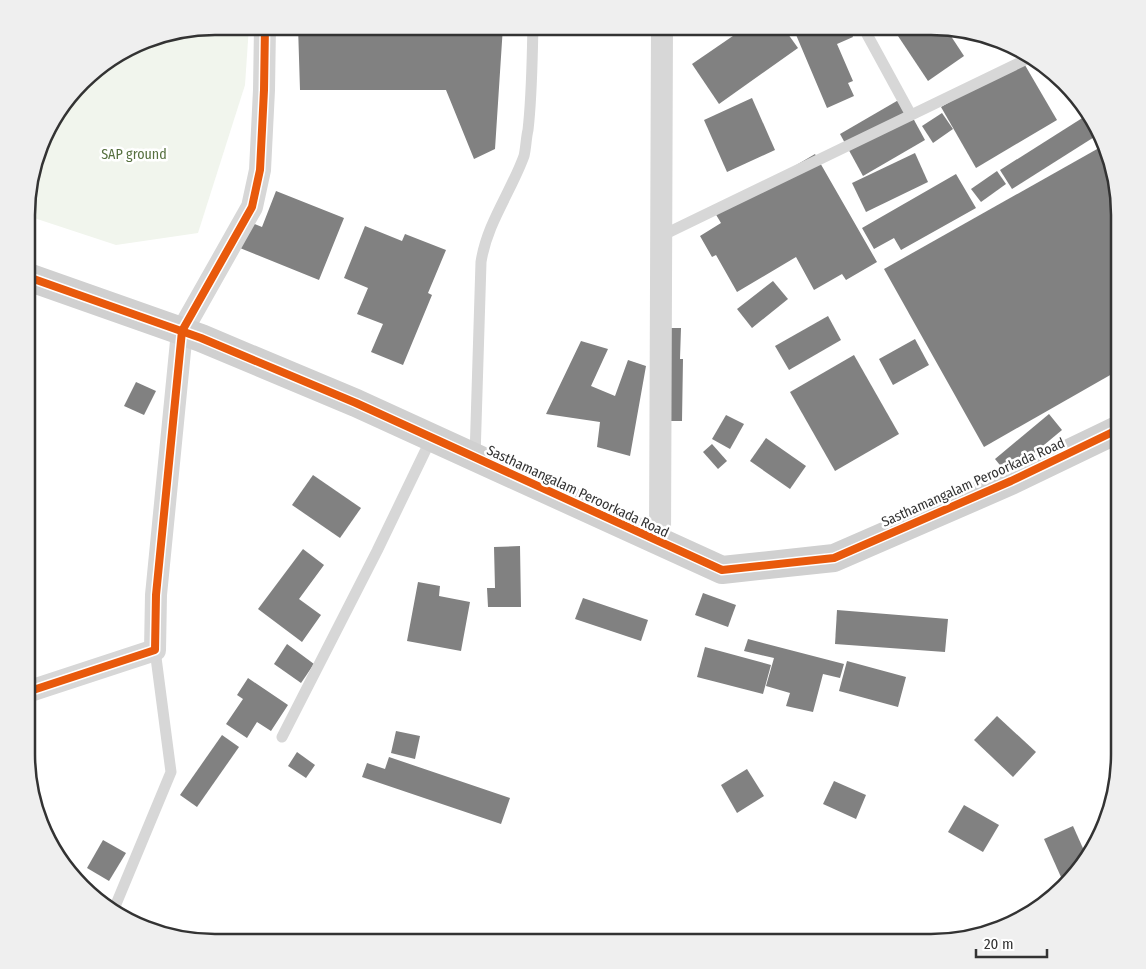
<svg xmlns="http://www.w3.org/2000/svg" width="1146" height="969" viewBox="0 0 1146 969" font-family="'Fira Sans Condensed',sans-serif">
  <rect width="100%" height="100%" fill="#fff"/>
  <polygon fill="#f1f5ed" points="215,26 249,26 245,85 198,233 116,245 28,216 28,190 51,121 91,73 154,36"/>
  <g fill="#818181">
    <polygon points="298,26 503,26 495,149 474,159 446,90 300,90"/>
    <polygon points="717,27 730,27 721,33"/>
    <polygon points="746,27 783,27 798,48 719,104 692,64"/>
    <polygon points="801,27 849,27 853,37 837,44 853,81 848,83 854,96 827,108 794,30"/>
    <polygon points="892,27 945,27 964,56 928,81"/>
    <polygon points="1022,60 1057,120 976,168 941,107"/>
    <polygon points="752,98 775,150 727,172 704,120"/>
    <polygon points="902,98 925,140 863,176 840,134"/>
    <polygon points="942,113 953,129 933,143 922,126"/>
    <polygon points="1087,115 1099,134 1012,189 1000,170"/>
    <polygon points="1106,144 1119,202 1119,370 984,447 884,269"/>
    <polygon points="915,153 928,182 866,212 852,183"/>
    <polygon points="815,154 877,262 846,280 842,274 814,290 796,257 737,292 716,255 712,257 700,236 721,223 715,213"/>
    <polygon points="997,171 1006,184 981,202 971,189"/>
    <polygon points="956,174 976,208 901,250 894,238 874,249 862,228"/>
    <polygon points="276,191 344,218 319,280 235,246 245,220 262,227"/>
    <polygon points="365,226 402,241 405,234 446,250 428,293 432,295 403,365 371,352 383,324 357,314 368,288 344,278"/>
    <polygon points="773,281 788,299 752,328 737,309"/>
    <polygon points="828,316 841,340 789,370 775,346"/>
    <polygon points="656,328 681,328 680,359 683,359 682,421 654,421"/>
    <polygon points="915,339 929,365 893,385 879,359"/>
    <polygon points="581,341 608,349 591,386 615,396 628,360 646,366 630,456 597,447 600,422 546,414"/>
    <polygon points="854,355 899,434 835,471 790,392"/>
    <polygon points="136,382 156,391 144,415 124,406"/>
    <polygon points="1049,414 1062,430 1008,475 995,459"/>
    <polygon points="726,415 744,424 730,449 712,439"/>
    <polygon points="766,438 806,466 790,489 750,461"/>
    <polygon points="712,444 727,461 718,469 703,452"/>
    <polygon points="313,475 361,508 340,538 292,505"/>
    <polygon points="520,546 521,607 488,607 487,588 495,588 494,547"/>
    <polygon points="303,549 324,565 299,599 321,615 302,642 258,609"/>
    <polygon points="418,582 440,586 439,596 470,602 461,651 407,641"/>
    <polygon points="703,593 736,605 728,627 695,615"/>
    <polygon points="583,598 648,620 641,641 575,619"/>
    <polygon points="837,610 948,619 945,652 835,644"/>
    <polygon points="748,639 844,664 840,678 823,674 813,712 786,706 790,693 766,686 774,658 744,651"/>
    <polygon points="287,644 314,664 301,683 274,664"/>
    <polygon points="705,647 771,665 763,694 697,677"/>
    <polygon points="847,661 906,677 898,707 839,691"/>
    <polygon points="248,678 288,705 271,731 257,722 247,738 226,724 243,699 237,695"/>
    <polygon points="997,716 1036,752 1013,777 974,740"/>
    <polygon points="396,731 420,736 415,759 391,753"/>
    <polygon points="222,735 239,747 197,807 180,795"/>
    <polygon points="1120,739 1120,754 1119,756 1111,744"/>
    <polygon points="27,745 32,746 30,780 27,767"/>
    <polygon points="297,752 315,765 306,778 288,766"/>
    <polygon points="389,757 510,798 501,824 362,777 367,763 385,769"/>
    <polygon points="747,769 764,796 737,813 721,785"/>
    <polygon points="834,781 866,795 856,819 823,804"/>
    <polygon points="964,805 999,825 983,852 948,832"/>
    <polygon points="1073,826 1086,855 1065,886 1044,839"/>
    <polygon points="103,840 126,853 109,881 87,868"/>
  </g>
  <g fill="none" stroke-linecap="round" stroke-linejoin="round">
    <g stroke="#d7d7d7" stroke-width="11">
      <polyline points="863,27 911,115"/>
      <polyline points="661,236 1031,57"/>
      <path d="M 475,457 L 481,262 C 487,223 511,192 524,156 C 526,148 526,138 528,130 C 532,95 532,61 533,26"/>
      <polyline points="282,737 377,551 432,437"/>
      <polyline points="114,909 171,772 155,650"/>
    </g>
    <g stroke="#d7d7d7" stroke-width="22">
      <polyline points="660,542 662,26"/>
      <polyline points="27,692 155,650 156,595 182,331 252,207 260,170 264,90 265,26"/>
    </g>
    <polyline stroke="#d0d0d0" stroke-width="28" points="28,277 201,338 356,403 722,570 834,558 1011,481 1119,429"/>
    <defs>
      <g id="cycleway">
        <polyline points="28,277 201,338 356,403 722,570 834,558 1011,481 1119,429"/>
        <polyline points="27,692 155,650 156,595 182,331 252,207 260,170 264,90 265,26"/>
      </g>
    </defs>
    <use href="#cycleway" stroke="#fff" stroke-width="11"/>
    <use href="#cycleway" stroke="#e8590c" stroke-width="8"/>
  </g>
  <g text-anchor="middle" stroke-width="5" stroke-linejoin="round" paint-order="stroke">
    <g font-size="14" fill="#56703f" stroke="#fff">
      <text x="134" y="159">SAP ground</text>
    </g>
    <g font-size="14" fill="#333" stroke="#fff">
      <text transform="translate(973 482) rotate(-24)" y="5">Sasthamangalam Peroorkada Road</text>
      <text transform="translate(578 491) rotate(25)" y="5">Sasthamangalam Peroorkada Road</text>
    </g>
  </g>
  <path d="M0 0H1146V969H0ZM215 35H931A180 180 0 0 1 1111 215V754A180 180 0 0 1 931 934H215A180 180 0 0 1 35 754V215A180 180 0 0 1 215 35Z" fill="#efefef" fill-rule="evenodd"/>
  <path fill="none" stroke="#333" stroke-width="2.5" d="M215 35H931A180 180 0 0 1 1111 215V754A180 180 0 0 1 931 934H215A180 180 0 0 1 35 754V215A180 180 0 0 1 215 35Z"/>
  <path d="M976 949v8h71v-8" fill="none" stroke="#333333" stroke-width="2.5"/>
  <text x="984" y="949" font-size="15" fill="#333333" stroke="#ffffff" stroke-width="4" paint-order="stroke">20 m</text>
</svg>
